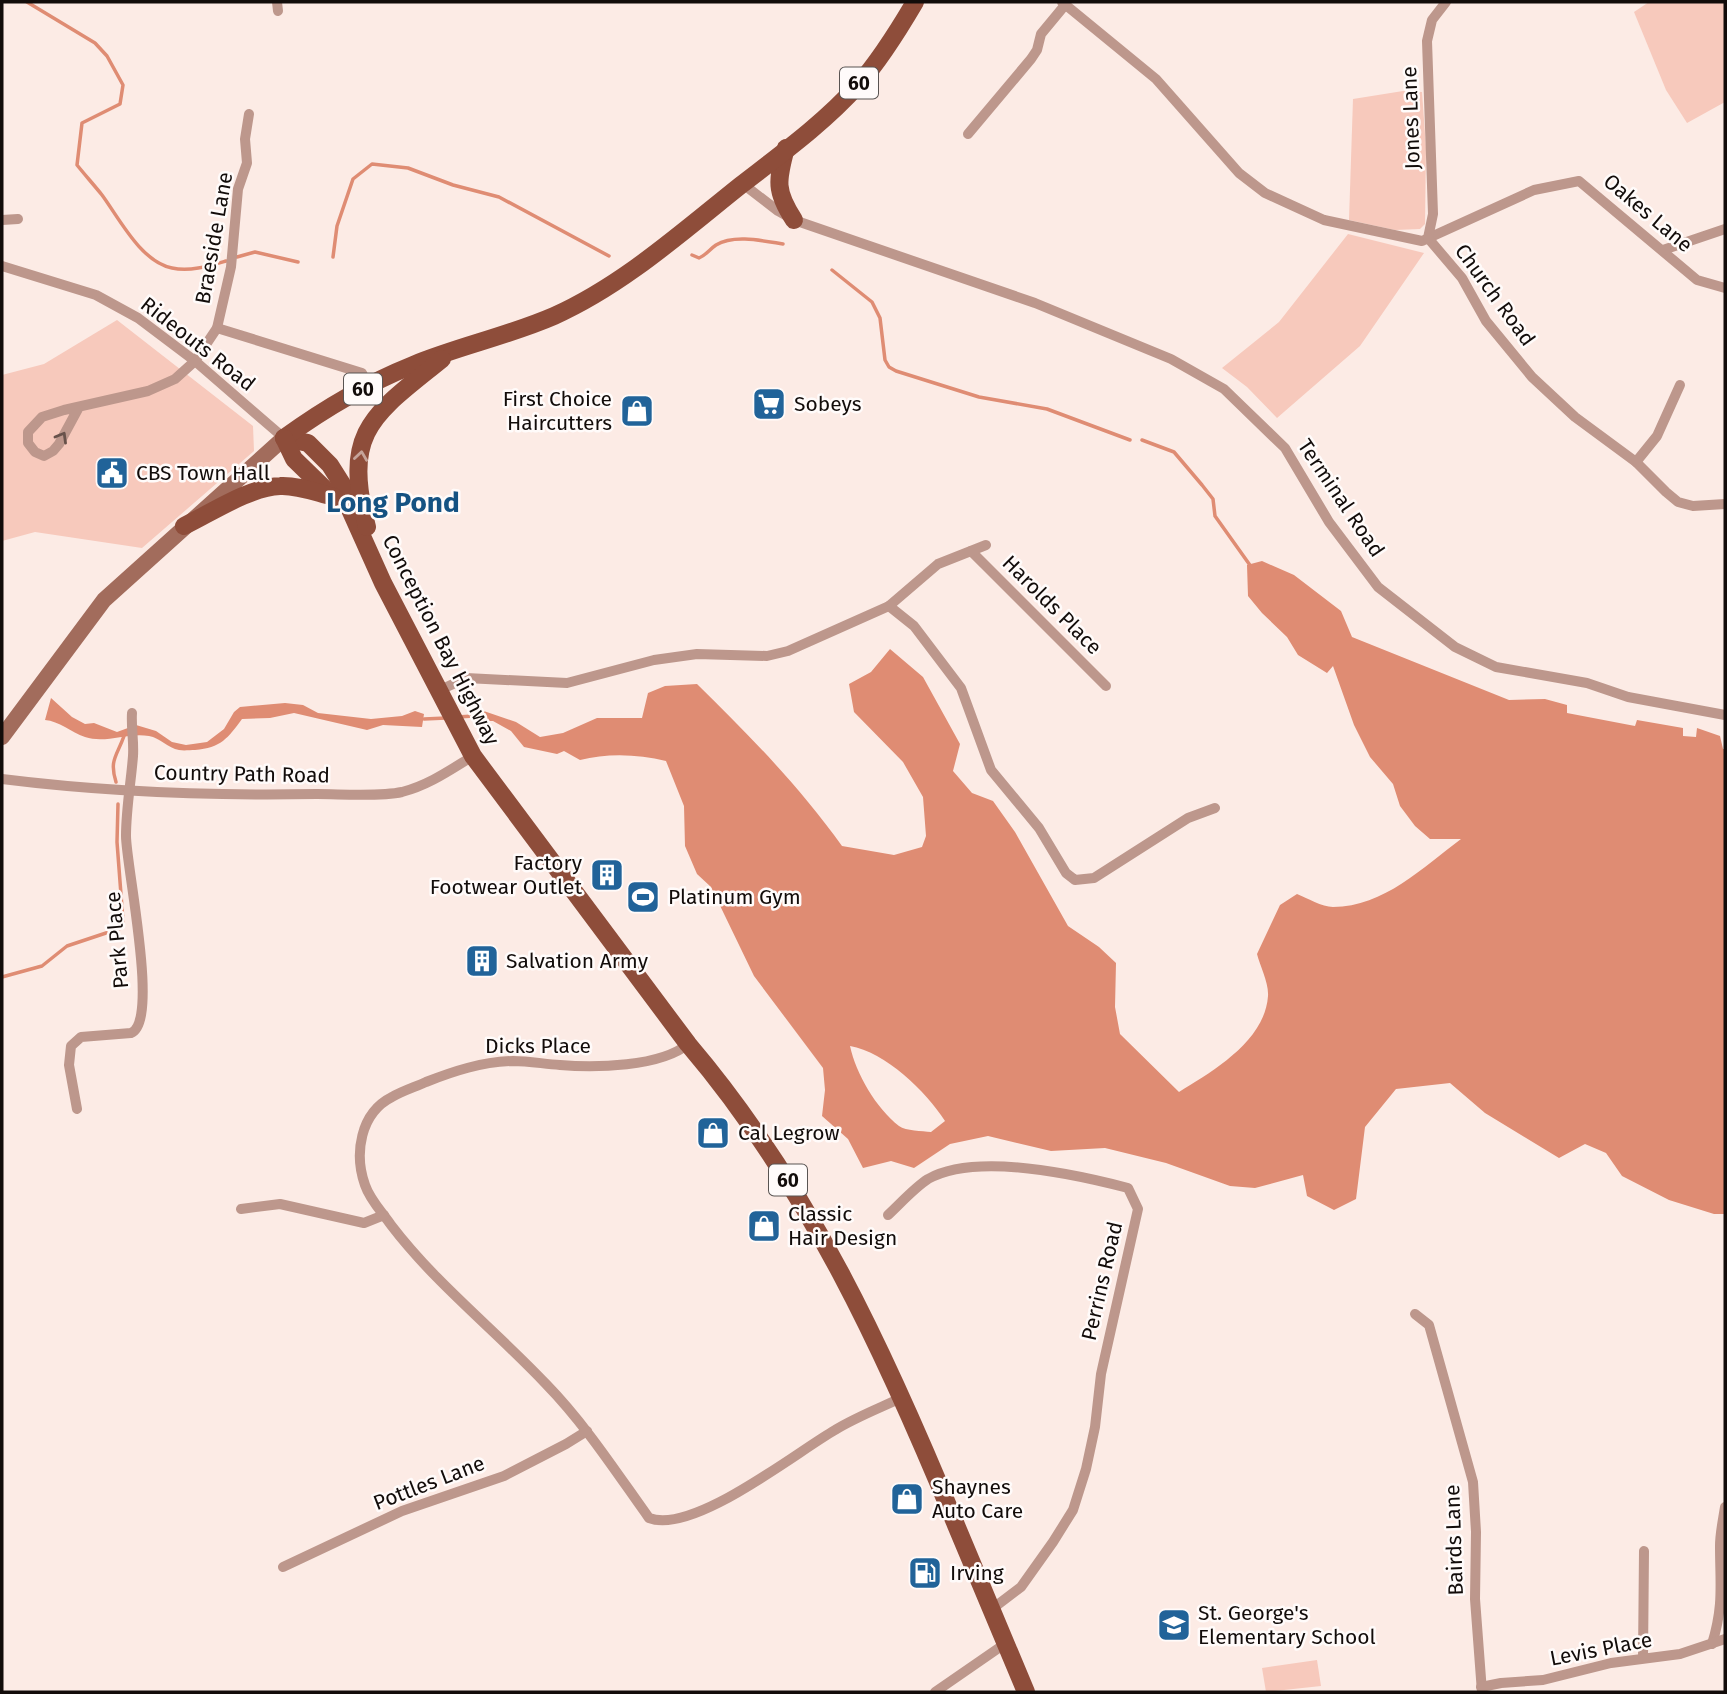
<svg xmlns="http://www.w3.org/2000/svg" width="1727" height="1694" viewBox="0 0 1727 1694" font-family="'Fira Sans',sans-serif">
  <rect width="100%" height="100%" fill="#fcebe5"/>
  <g fill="#f7c9bc">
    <polygon points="1649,2 1725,2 1725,102 1687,123 1666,90 1634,12"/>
    <polygon points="1403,91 1422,92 1426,148 1425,224 1420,229 1395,230 1349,220 1353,99"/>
    <polygon points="1348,234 1424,253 1360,346 1277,418 1247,387 1222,368 1279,322"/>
    <polygon points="117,320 253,426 254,451 142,548 35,532 2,541 2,375 44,364"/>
    <polygon points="1317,1660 1321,1686 1266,1692 1262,1668"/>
  </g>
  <g fill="#df8c73" fill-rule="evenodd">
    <path d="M 1262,561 L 1294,575 L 1341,611 L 1352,637 L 1509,700 L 1545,699 L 1567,705 L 1567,713 L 1635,726 L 1637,720 L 1683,728 L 1683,736 L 1696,737 L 1697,728 L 1720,736 L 1723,749 L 1725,749 L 1725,1214 L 1714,1214 L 1669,1200 L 1622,1176 L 1606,1153 L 1585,1144 L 1559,1158 L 1485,1113 L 1450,1083 L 1396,1089 L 1365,1127 L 1356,1199 L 1334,1210 L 1307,1196 L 1303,1175 L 1255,1188 L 1230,1186 L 1166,1163 L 1105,1148 L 1051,1151 L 988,1136 L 950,1144 L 914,1168 L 891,1161 L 863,1168 L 848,1139 L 822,1116 L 825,1090 L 823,1068 L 754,976 L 711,887 L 697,874 L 685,846 L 684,806 L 666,761 C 638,754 607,753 580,760 L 564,751 L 557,754 L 524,747 L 511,731 L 493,721 L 474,721 L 475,708 L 516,722 L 540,737 L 563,733 L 597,718 L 642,718 L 648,693 L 665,686 L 697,684 C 750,736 799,786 842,846 L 894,855 L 922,847 L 926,836 L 923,797 L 903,762 L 854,712 L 849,684 L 871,672 L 890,649 L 923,677 L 960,744 L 953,771 L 972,793 L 993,801 L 1015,832 L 1068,926 L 1099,947 L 1116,963 L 1115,1007 L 1120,1034 L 1179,1092 C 1213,1071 1265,1041 1268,996 C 1269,983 1260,966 1257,954 L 1280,905 L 1297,894 C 1307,898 1322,907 1333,907 C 1384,907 1423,867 1461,839 L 1430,839 L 1415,826 L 1400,806 L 1393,784 L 1370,757 L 1354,725 L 1333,666 L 1327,673 L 1298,655 L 1287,637 L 1262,613 L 1248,596 L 1247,565 ZM 850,1046 C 885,1052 926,1091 945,1121 L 931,1132 C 922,1131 906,1131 899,1126 C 876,1108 856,1074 850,1046 Z"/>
    <path d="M 51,698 L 72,717 L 85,724 L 94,723 L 117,732 L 136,725 L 156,731 L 172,742 L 186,745 L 207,742 L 224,729 L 234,712 L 240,707 L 285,703 L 303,705 L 318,713 L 371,719 L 402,716 L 415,711 L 424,714 L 422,727 L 383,725 L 367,730 L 294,713 L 270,718 L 242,719 C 228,738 221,748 195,750 C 190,750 184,751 179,750 C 168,748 160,738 149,736 C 128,732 106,744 85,737 C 71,732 59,721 45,720 Z"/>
  </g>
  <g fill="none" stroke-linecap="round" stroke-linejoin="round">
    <g stroke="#df8c73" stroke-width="3.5">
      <path d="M 27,2 L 95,43 L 107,56 L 123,85 L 120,104 L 82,123 L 77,165 C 85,175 94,185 102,195 C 119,218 141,262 172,268 C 190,272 209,266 226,261"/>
      <path d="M 692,255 L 699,258 C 706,255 710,249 716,245 C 734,234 764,241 783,244"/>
      <polyline points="237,257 255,252 298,262"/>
      <polyline points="333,257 337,226 353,179 372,164 408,168 453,185 499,197 609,256"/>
      <polyline points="832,270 872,302 880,318 885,360 889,367 896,371 979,397 1047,409 1130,440"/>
      <polyline points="1142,440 1174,452 1202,485 1213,499 1215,516 1252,568"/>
      <polyline points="457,717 474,716"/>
      <polyline points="424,719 446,718"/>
      <path d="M 116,782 C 109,760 117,756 124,736"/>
      <polyline points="2,977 42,966 67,946 121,928 123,921 117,842 118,804"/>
    </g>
    <g stroke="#bd978c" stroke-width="10">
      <polyline points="277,2 278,11"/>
      <polyline points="1062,2 1156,79 1239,173 1265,193 1324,220 1422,241 1534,190 1579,181 1697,280 1725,288"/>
      <polyline points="968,134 1031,59 1037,50 1041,34 1065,5"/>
      <polyline points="743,184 778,211 794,220 1035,303 1171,359 1224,389 1285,448 1329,522 1378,587 1455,647 1496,667 1587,683 1628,697 1725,715"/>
      <polyline points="2,220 18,219"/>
      <polyline points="1428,238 1462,278 1486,321 1532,377 1575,417 1636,462 1666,492 1678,502 1693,506 1725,504"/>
      <polyline points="1428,238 1433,214 1427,41 1432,20 1446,2"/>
      <polyline points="1663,250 1725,229"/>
      <polyline points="2,266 96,295 138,318 195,361 284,438"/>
      <polyline points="217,328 362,373 368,386"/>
      <polyline points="79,407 59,444 53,451 44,456 35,452 28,443 28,432 42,417 64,410 148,391 175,379 195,361 217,328 231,267 238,189 247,163 245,139 249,114"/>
      <polyline points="1636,462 1657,436 1680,385"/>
      <polyline points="971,551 1106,686"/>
      <polyline points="889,606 914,626 961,688 991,770 1039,828 1066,873 1075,880 1094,878 1188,818 1215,808"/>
      <polyline points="438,691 466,678 567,683 654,660 697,654 767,656 788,651 889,606 938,564 986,545"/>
      <path d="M 2,779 C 106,792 211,796 317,794 C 341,794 380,797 402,792 C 429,785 450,770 473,756"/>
      <path d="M 688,1044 C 661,1067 594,1068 560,1065 C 544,1064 529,1061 513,1061 C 481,1062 454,1071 426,1082 C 415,1087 402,1091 392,1097 C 360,1113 354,1154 365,1185 C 370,1200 382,1212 391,1225 C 436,1284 495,1330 546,1384 C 585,1424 616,1472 649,1518 C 693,1535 795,1453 835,1430 C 856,1417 880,1408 903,1397"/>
      <path d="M 77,1109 L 69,1065 L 71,1046 L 81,1037 L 131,1033 C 160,1022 126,866 126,836 C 126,809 131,782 133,756 C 134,741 131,727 132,713"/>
      <polyline points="241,1209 280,1204 364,1223 384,1215"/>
      <path d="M 888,1215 C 901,1203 914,1188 928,1179 C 976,1152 1078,1175 1128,1188 L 1138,1209 L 1101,1374 L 1095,1427 L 1086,1469 L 1073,1510 L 1053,1542 L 1021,1587 L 992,1609"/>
      <polyline points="1415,1314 1429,1325 1473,1482 1476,1532 1475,1599 1482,1692"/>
      <polyline points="283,1567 402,1511 504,1476 566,1444 587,1431"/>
      <path d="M 1712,1644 C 1724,1605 1720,1584 1720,1546 C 1720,1533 1723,1520 1725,1507"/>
      <polyline points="1643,1658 1644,1551"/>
      <polyline points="1481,1687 1501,1683 1543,1680 1611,1663 1680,1654 1725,1639"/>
      <polyline points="935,1692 1006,1643"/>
    </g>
    <polyline stroke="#a26c5c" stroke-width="16" points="2,737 104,600 284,438"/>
    <g stroke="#8e4d3a" stroke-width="18">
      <path d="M 786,148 C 777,181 775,191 794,220"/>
      <path d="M 284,438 L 308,443 L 330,465 L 342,484 L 348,505 L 383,583 L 473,756 L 688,1044 C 809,1186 886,1355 956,1525 C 979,1581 1003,1636 1026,1692"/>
      <path d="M 284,438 C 324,409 368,383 413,365 C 459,346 508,336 554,316 C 623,285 682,232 741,185 C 781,154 824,123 858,85 C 880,60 898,31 915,2"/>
      <polyline points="284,438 294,459 330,494"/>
      <path d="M 184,526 C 211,513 250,487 280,486 C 298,485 317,493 334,497"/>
      <path d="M 367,527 C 342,430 373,415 442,359"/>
    </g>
  </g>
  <defs><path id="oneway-chevron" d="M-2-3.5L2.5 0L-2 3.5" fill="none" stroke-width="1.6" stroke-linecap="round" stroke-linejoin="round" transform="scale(1.75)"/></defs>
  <use stroke="#68524b" href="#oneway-chevron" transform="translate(62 437) rotate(-60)"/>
  <use stroke="#c6a49a" href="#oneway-chevron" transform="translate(361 456) rotate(-82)"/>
  <defs>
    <symbol id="supermarket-square" viewBox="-11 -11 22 22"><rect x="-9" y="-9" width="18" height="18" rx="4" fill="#216399" stroke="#fffbfa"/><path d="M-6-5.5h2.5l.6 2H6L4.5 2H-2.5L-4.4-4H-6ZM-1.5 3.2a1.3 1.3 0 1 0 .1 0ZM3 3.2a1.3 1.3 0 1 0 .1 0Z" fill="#fff"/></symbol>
    <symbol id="shop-square" viewBox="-11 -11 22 22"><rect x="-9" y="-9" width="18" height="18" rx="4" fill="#216399" stroke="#fffbfa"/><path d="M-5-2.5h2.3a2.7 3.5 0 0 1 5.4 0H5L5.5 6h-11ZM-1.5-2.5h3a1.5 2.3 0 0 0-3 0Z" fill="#fff"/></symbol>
    <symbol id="civic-square" viewBox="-11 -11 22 22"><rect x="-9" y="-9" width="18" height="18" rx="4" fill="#216399" stroke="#fffbfa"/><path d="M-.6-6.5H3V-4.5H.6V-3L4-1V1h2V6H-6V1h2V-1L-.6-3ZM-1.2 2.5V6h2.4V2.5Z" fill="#fff"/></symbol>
    <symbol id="building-square" viewBox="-11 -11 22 22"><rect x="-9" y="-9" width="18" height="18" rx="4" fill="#216399" stroke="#fffbfa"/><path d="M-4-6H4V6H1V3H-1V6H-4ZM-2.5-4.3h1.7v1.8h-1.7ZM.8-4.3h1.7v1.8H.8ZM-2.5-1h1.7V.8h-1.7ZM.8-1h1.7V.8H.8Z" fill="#fff"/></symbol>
    <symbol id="stadium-square" viewBox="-11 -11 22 22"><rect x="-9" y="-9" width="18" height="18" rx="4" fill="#216399" stroke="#fffbfa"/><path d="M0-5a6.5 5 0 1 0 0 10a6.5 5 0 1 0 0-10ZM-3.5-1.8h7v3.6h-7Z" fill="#fff"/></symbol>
    <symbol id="fuel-square" viewBox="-11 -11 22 22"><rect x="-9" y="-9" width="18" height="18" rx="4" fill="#216399" stroke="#fffbfa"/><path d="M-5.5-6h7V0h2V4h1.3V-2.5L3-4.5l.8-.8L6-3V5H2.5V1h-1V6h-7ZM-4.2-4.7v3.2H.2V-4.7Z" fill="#fff"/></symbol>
    <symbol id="school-square" viewBox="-11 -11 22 22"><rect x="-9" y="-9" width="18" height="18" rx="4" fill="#216399" stroke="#fffbfa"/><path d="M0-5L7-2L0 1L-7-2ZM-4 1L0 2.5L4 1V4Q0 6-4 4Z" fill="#fff"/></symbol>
  </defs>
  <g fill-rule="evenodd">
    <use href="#supermarket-square" x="750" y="385" width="38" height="38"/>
    <use href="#shop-square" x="618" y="392" width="38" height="38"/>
    <use href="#civic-square" x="93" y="454" width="38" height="38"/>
    <use href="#building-square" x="588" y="856" width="38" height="38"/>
    <use href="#stadium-square" x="624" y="878" width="38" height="38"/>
    <use href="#building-square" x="463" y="942" width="38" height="38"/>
    <use href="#shop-square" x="694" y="1114" width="38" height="38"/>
    <use href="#shop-square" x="745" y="1207" width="38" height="38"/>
    <use href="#shop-square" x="888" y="1480" width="38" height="38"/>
    <use href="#fuel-square" x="906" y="1554" width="38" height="38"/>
    <use href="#school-square" x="1155" y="1606" width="38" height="38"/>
  </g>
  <g text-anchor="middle" stroke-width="5" stroke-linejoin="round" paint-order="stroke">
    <g fill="#fffbfa" stroke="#595452" stroke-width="2">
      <rect x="840" y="67.5" width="38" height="31" rx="5"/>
      <rect x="344" y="373.5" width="38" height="31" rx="5"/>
      <rect x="769" y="1164.5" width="38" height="31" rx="5"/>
    </g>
    <g font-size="19" font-weight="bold" fill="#120c0a">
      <text x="859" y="90">60</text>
      <text x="363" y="396">60</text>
      <text x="788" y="1187">60</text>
    </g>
    <g font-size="21" fill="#120c0a" stroke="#fffbfa">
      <text transform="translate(1411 118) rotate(-92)" y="7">Jones Lane</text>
      <text transform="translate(1648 213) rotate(40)" y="7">Oakes Lane</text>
      <text transform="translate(214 238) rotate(-80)" y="7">Braeside Lane</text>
      <text transform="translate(1495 295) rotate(54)" y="7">Church Road</text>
      <text transform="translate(198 344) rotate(38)" y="7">Rideouts Road</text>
      <text transform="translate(1341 498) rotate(56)" y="7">Terminal Road</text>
      <text transform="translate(1052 605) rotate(45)" y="7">Harolds Place</text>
      <text transform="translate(441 640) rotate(63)" y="7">Conception Bay Highway</text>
      <text transform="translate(242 774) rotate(1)" y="7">Country Path Road</text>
      <text transform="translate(117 940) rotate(-95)" y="7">Park Place</text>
      <text x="538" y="1053">Dicks Place</text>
      <text transform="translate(1102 1281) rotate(-77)" y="7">Perrins Road</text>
      <text transform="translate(429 1483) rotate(-21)" y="7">Pottles Lane</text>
      <text transform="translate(1454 1540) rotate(-92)" y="7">Bairds Lane</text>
      <text transform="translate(1601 1649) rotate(-11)" y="7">Levis Place</text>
    </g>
    <g font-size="21" fill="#120c0a" stroke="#fffbfa" text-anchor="start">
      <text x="612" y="406" text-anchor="end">First Choice<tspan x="612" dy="24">Haircutters</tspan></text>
      <text x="794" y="411">Sobeys</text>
      <text x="136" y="480">CBS Town Hall</text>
      <text x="582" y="870" text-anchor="end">Factory<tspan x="582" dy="24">Footwear Outlet</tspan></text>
      <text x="668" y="904">Platinum Gym</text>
      <text x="506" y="968">Salvation Army</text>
      <text x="738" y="1140">Cal Legrow</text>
      <text x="788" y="1221">Classic<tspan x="788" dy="24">Hair Design</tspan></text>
      <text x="932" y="1494">Shaynes<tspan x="932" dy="24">Auto Care</tspan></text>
      <text x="950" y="1580">Irving</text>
      <text x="1198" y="1620">St. George's<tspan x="1198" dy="24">Elementary School</tspan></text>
    </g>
    <g font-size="28" font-weight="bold" fill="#155282" stroke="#fffbfa">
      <text x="393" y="512">Long Pond</text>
    </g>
  </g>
  <rect width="1727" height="1694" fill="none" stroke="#120c0a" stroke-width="7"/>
</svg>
